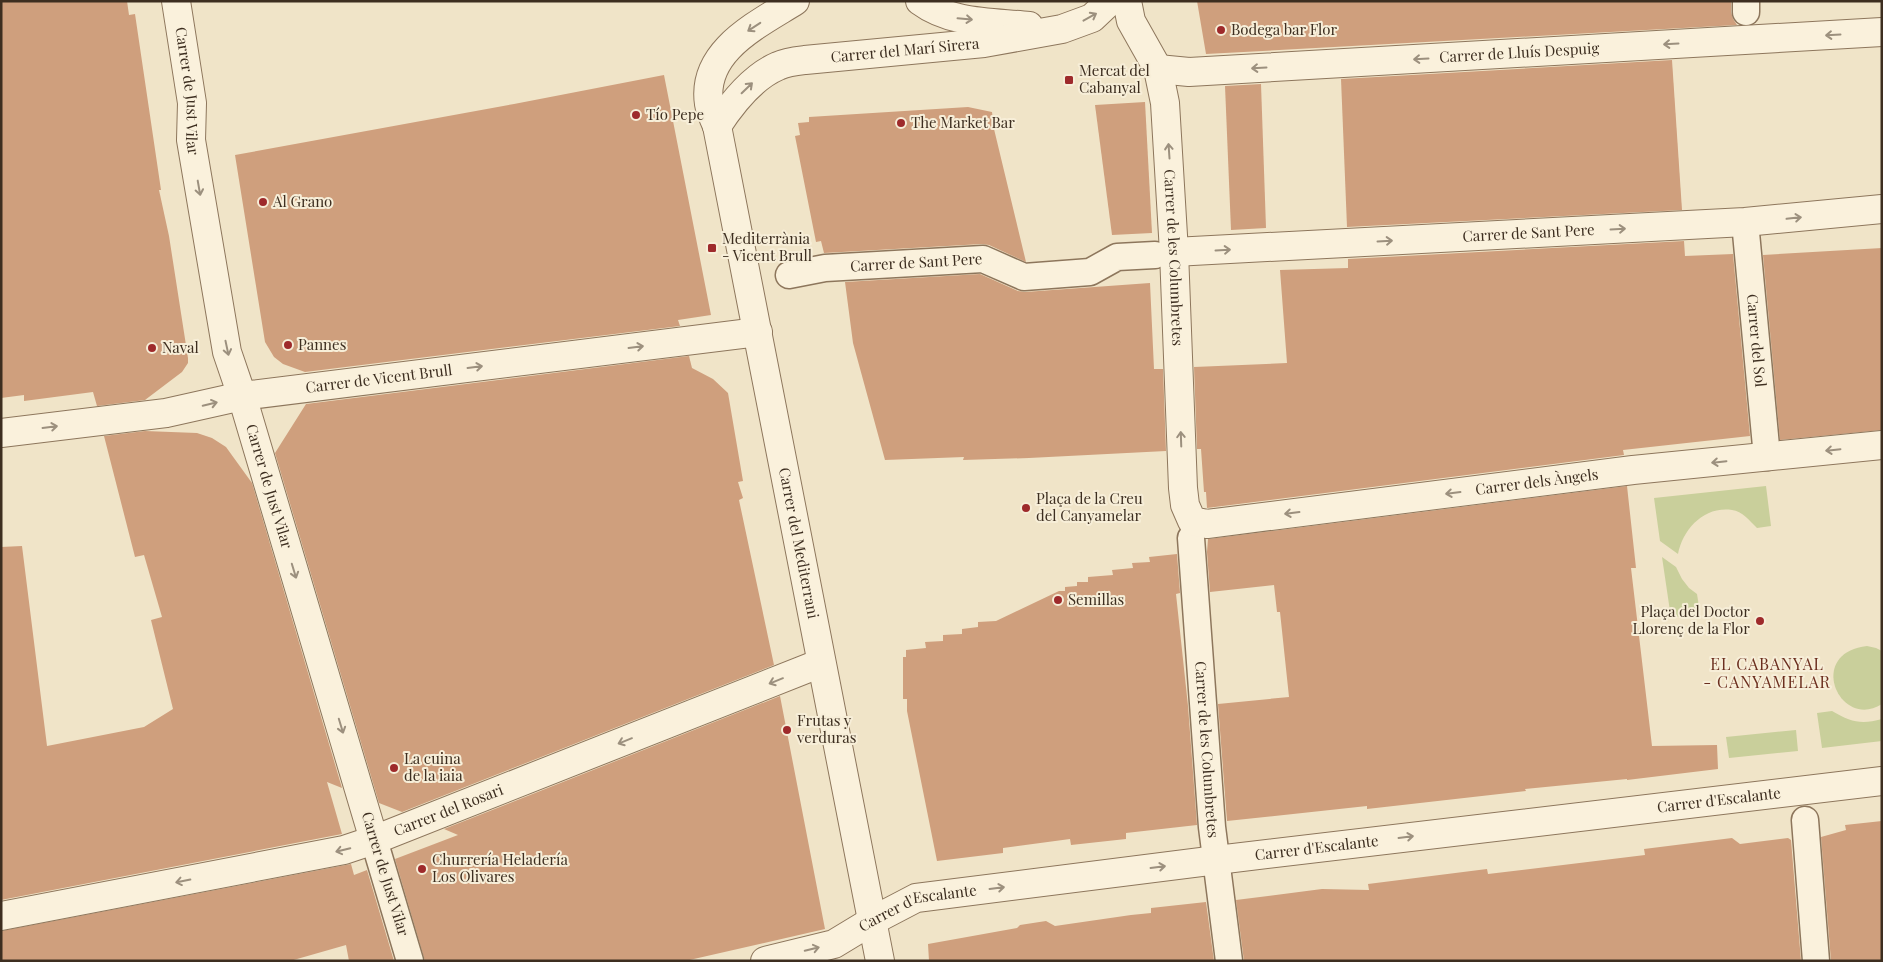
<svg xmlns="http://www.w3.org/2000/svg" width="1883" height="962" viewBox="0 0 1883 962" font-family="'Playfair Display',serif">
  <rect width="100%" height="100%" fill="#f0e4c8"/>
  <g fill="#c9cf9b">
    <path d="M 1766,486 L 1771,526 L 1757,528 C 1750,521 1742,511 1732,510 C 1704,506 1683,529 1678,554 L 1660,541 L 1654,498 Z"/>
    <polygon points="1662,557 1676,567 1682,579 1689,588 1697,594 1700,613 1671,618"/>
    <path d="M 1867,646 L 1876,648 L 1882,651 L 1882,704 C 1840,731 1805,653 1867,646 Z"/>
    <path d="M 1832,711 C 1851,722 1861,725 1882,719 L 1882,741 L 1822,748 L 1817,713 Z"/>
    <polygon points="1796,730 1798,751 1729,758 1726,737"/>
  </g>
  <g fill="#cf9f7d">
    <polygon points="1,1 127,1 129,15 135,14 161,190 159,190 169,236 188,358 188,363 182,372 145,400 97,406 93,392 24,401 24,395 1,398"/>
    <polygon points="1197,1 1731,1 1731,12 1733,19 1737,25 1206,54"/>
    <polygon points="1672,60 1682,210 1347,227 1341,79"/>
    <polygon points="664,75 711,315 678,320 680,326 305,372 283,364 274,357 265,342 235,155 514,104"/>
    <polygon points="1261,84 1266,228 1231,230 1225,86"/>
    <polygon points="1145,102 1152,233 1112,235 1095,105"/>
    <polygon points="968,107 992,112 994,129 1026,262 989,245 982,244 824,253 821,241 816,242 795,136 800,135 798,123 809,122 809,117"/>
    <polygon points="1684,241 1685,256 1733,254 1750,436 1623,450 1624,455 1207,508 1206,492 1204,492 1201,449 1197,449 1194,367 1287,363 1280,270 1348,268 1348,259"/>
    <polygon points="1882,248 1882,430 1780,440 1763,255"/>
    <polygon points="980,274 1018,291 1025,292 1150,283 1154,369 1163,369 1166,451 1029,458 963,460 964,457 885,460 853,343 845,282"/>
    <polygon points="689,356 692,368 713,379 728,393 743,481 738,482 743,498 739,500 774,665 402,812 379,803 275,453 306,404"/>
    <polygon points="145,431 197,433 212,438 226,447 252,483 342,788 327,782 342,834 1,900 1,547 22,546 47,746 144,727 173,709 151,620 162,617 144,555 135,557 104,436"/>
    <polygon points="1627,486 1636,568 1631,568 1652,746 1717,745 1718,769 1627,780 1627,779 1525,789 1526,791 1367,809 1367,806 1227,821 1218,704 1289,697 1280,612 1277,612 1274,585 1210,592 1207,552 1208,539"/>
    <polygon points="1177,554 1180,593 1176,594 1188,706 1197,825 1126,833 1126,839 1071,845 1070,839 1003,848 1003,853 937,861 907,711 907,699 903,699 903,657 906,657 906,650 926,648 925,642 943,641 943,635 962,634 962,629 978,627 978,622 996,621 1059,591 1065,591 1065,587 1077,586 1077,582 1088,582 1088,577 1113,575 1112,570 1133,568 1132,563 1150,562 1149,557"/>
    <polygon points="780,696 825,929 685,961 425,961 395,859 458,835 444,829"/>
    <polygon points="1882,821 1882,961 1831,961 1821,837 1846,830 1845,825"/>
    <polygon points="1732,838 1740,844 1788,838 1791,840 1801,961 1244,961 1236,900 1322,889 1369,890 1368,884 1487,869 1488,874 1645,855 1644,849"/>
    <polygon points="351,864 354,875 367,870 394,961 349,961 346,945 290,961 1,961 1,931"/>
    <polygon points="1206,902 1214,961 929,961 928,944 1017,928 1020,925 1046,921 1055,926 1131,915 1151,913 1151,908"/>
  </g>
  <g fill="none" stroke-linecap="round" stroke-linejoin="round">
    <defs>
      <g id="pedestrian">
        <polyline points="1746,1 1746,12"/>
        <path id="s1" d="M 1745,222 L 1767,457"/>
        <path id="s2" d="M 789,275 L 825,268 L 983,259 L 1024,277 L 1090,272 L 1117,257 L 1155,255"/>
        <path id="s3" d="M 1191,538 L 1212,827 L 1229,961"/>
        <polyline points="1805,820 1816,961"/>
        <polyline points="374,840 410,961"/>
      </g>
      <g id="minor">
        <path id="s4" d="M 176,1 L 192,103 L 191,140 L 227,352 L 242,396 L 374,840"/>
        <path d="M 920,1 C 951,24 992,22 1029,26"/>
        <path id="s5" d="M 1127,1 L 1131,21 L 1158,69 L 1165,103 L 1174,252 L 1183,488 L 1185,505 L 1192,521 L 1207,524 L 1633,470 L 1882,445"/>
        <path id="s6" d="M 1158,69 L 1189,72 L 1882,32"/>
        <path id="s7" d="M 717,126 C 732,103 752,77 778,66 C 786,62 796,61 805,60 L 984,43 L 1062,29 L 1092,18 L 1110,1"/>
        <path d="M 717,126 C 714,119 710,111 709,104 C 701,51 757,25 795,1"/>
        <path id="s8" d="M 1174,252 L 1745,222 L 1882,209"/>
        <path id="s9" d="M 1,433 L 166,413 L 242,396 L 758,332"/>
        <path id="s10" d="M 1,916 L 344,850 L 374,840 L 821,663"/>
        <path id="s11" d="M 765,961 L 834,944 L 872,921 L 916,898 L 1217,860 L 1882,781"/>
      </g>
      <g id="tertiary">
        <path id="s12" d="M 717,126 L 880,961"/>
      </g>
    </defs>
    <use href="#pedestrian" stroke="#8d765c" stroke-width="29"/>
    <use href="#minor" stroke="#8d765c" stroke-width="30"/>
    <use href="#tertiary" stroke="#8d765c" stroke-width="30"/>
    <use href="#pedestrian" stroke="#faf1dc" stroke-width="26"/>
    <use href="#minor" stroke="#faf1dc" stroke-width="28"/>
    <use href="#tertiary" stroke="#faf1dc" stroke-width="28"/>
  </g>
  <defs><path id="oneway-shaft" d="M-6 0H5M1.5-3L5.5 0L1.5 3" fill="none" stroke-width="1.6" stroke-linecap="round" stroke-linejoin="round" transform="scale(1.25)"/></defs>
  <g stroke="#9c907e">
    <use href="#oneway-shaft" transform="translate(1090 17) rotate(-29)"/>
    <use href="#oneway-shaft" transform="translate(965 19) rotate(5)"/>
    <use href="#oneway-shaft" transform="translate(754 27) rotate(147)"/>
    <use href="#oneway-shaft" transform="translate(1833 35) rotate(177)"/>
    <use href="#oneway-shaft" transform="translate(1671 44) rotate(177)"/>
    <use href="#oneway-shaft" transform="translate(1421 59) rotate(177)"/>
    <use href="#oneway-shaft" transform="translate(1259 68) rotate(177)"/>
    <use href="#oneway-shaft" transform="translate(747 88) rotate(-44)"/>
    <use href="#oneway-shaft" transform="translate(1169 151) rotate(-94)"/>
    <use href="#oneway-shaft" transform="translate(199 188) rotate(80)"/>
    <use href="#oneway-shaft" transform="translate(1794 218) rotate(-6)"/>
    <use href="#oneway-shaft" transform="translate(1618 229) rotate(-3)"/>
    <use href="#oneway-shaft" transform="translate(1385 241) rotate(-3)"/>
    <use href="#oneway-shaft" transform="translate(1223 250) rotate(-3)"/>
    <use href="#oneway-shaft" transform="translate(636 347) rotate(-7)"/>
    <use href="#oneway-shaft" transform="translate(227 348) rotate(78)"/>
    <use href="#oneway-shaft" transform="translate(475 367) rotate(-7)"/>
    <use href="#oneway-shaft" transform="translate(210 404) rotate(-13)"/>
    <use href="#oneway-shaft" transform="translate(50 427) rotate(-7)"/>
    <use href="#oneway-shaft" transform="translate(1181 439) rotate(-92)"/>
    <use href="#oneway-shaft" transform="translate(1833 450) rotate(174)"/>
    <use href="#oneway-shaft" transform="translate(1719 462) rotate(174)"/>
    <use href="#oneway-shaft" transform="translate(1453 493) rotate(173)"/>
    <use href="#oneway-shaft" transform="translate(1292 513) rotate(173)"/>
    <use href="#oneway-shaft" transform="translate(294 571) rotate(73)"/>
    <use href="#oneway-shaft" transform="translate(776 681) rotate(158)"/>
    <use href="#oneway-shaft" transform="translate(341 726) rotate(73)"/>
    <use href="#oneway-shaft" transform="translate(625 741) rotate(158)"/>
    <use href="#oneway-shaft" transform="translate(1406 837) rotate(-7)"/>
    <use href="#oneway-shaft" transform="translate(343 850) rotate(166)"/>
    <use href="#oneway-shaft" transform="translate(1158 867) rotate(-7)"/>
    <use href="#oneway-shaft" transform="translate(183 881) rotate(169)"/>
    <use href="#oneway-shaft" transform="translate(997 888) rotate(-7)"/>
    <use href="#oneway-shaft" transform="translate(812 949) rotate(-14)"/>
  </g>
  <g fill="#9e2a2b" stroke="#f7eed8" stroke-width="2">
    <circle cx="1221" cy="30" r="5"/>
    <rect x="1064" y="75" width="10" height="10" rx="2.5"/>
    <circle cx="636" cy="115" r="5"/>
    <circle cx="901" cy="123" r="5"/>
    <circle cx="263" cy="202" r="5"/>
    <rect x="707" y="243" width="10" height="10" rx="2.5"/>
    <circle cx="288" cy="345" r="5"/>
    <circle cx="152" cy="348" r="5"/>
    <circle cx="1026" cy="508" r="5"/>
    <circle cx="1058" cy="600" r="5"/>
    <circle cx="1760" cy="621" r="5"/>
    <circle cx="787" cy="730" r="5"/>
    <circle cx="394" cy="768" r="5"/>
    <circle cx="422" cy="869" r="5"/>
  </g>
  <g text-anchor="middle" stroke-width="4" stroke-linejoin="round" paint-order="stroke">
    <g font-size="15" fill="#3d2e20" stroke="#f7eed8" text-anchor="start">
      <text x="1231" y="35">Bodega bar Flor</text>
      <text x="1079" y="76">Mercat del<tspan x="1079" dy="17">Cabanyal</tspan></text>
      <text x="646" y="120">Tío Pepe</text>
      <text x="911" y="128">The Market Bar</text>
      <text x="273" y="207">Al Grano</text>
      <text x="722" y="244">Mediterrània<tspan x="722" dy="17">- Vicent Brull</tspan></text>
      <text x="298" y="350">Pannes</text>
      <text x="162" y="353">Naval</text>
      <text x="1036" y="504">Plaça de la Creu<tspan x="1036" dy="17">del Canyamelar</tspan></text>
      <text x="1068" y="605">Semillas</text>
      <text x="1750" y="617" text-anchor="end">Plaça del Doctor<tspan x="1750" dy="17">Llorenç de la Flor</tspan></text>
      <text x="797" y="726">Frutas y<tspan x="797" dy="17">verduras</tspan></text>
      <text x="404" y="764">La cuina<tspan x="404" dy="17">de la iaia</tspan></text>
      <text x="432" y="865">Churrería Heladería<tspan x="432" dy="17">Los Olivares</tspan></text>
    </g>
    <g font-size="15" fill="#3d2e20" stroke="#f7eed8">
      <text dy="5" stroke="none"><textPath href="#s7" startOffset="215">Carrer del Marí Sirera</textPath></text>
      <text dy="5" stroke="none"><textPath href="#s6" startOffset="362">Carrer de Lluís Despuig</textPath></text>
      <text dy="5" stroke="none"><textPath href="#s4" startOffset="91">Carrer de Just Vilar</textPath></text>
      <text dy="5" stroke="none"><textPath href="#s8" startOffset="355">Carrer de Sant Pere</textPath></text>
      <text dy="5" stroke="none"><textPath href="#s5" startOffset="265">Carrer de les Columbretes</textPath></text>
      <text dy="5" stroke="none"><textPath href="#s2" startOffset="128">Carrer de Sant Pere</textPath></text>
      <text dy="5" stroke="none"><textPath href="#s1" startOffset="119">Carrer del Sol</textPath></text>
      <text dy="5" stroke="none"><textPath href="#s9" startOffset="382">Carrer de Vicent Brull</textPath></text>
      <text dy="5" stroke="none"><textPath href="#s5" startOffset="878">Carrer dels Àngels</textPath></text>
      <text dy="5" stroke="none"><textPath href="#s4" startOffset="496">Carrer de Just Vilar</textPath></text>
      <text dy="5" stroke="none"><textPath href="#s12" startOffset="425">Carrer del Mediterrani</textPath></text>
      <text dy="5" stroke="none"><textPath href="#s3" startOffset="212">Carrer de les Columbretes</textPath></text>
      <text dy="5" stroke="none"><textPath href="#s11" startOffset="974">Carrer d'Escalante</textPath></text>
      <text dy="5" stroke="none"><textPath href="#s10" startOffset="461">Carrer del Rosari</textPath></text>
      <text dy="5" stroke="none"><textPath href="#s11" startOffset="569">Carrer d'Escalante</textPath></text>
      <text transform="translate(385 874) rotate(73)" y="5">Carrer de Just Vilar</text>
      <text dy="5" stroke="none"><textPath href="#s11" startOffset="164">Carrer d'Escalante</textPath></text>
    </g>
    <g font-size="16" letter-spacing="1" fill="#6b2e1e" stroke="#f7eed8">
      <text x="1767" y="670">EL CABANYAL<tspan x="1767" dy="18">- CANYAMELAR</tspan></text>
    </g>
  </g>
  <rect width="1883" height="962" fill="none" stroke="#3d2e20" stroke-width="5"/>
</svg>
